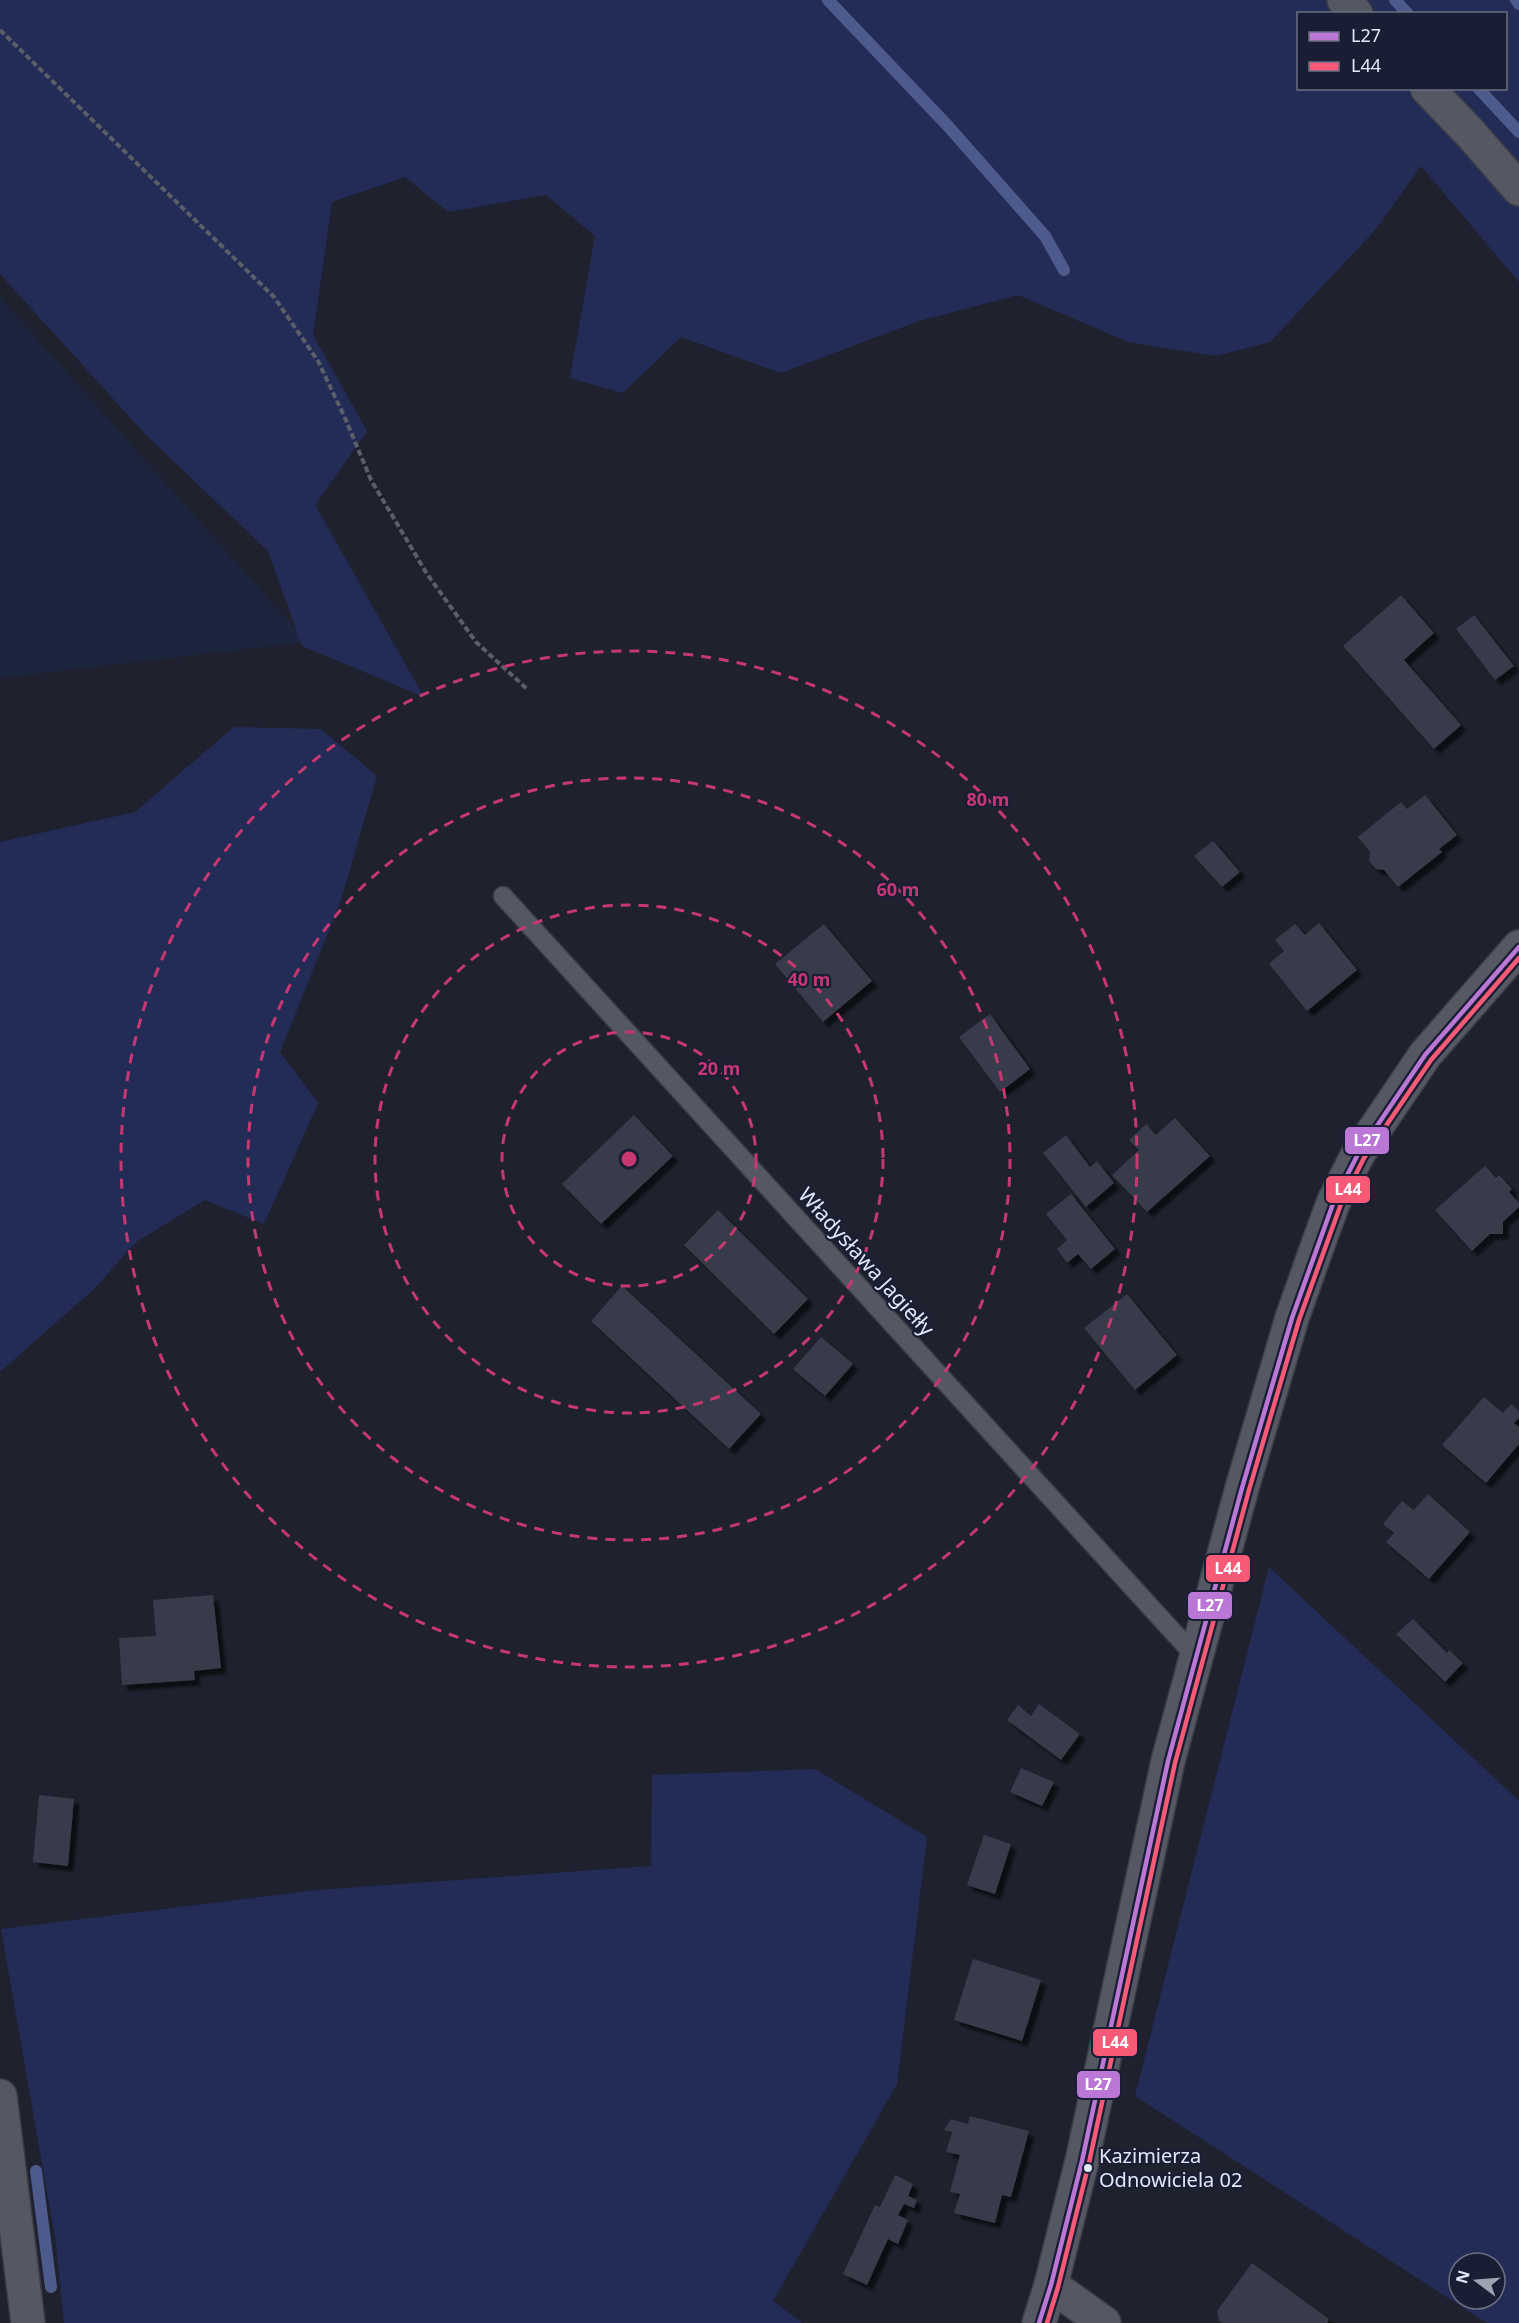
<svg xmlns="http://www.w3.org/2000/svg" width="1519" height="2323" viewBox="0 0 1519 2323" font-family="'Noto Sans',sans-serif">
  <defs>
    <filter id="shadow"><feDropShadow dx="5.5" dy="5.5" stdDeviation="1.5" flood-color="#0009"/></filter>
  </defs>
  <rect width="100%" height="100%" fill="#1f222e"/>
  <polygon fill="#1d243e" points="0,297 307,642 0,678"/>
  <g fill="#232c57" fill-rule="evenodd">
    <path d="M 0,0 L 1519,0 L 1519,282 L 1421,166 L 1376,229 L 1270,342 L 1216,356 L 1128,342 L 1018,295 L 919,321 L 781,373 L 681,337 L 623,393 L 570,378 L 595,236 L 546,195 L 448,212 L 405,177 L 332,202 L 313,335 L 367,431 L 315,505 L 424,697 L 302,646 L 268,551 L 146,435 L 0,274 ZM 1298,14 L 1506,14 L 1506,88 L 1298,88 Z"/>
    <polygon points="234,727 321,729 377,776 341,900 280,1052 318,1103 264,1224 205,1200 136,1242 94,1289 0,1372 0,842 135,812"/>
    <path d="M 1269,1567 L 1519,1801 L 1519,2323 L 1487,2323 L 1135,2096 ZM 1459,2263 L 1495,2263 L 1495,2299 L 1459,2299 Z"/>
    <polygon points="815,1769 927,1837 897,2084 773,2301 802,2323 64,2323 56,2243 1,1929 318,1890 651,1866 652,1775"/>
  </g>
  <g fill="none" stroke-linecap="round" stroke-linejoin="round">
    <g stroke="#4d5a8b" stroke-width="12">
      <polyline points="828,0 947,125 1045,236 1064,270"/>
      <polyline points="1395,0 1408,14"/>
      <polyline points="1516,0 1519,4"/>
      <polyline points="1478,88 1519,132"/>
      <polyline points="36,2171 51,2287"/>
    </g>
  </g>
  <g fill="#383b4a" filter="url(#shadow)">
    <polygon points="1401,595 1434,633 1404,660 1461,725 1434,749 1343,646"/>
    <polygon points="1474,615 1514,666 1495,680 1456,629"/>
    <polygon points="1425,795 1457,835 1439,849 1442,852 1398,887 1384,870 1376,869 1369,861 1370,852 1358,837 1401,802 1407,809"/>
    <polygon points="1213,841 1240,872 1222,887 1194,856"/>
    <polygon points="1319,923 1357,970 1307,1011 1269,964 1284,951 1275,940 1295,924 1305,935"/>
    <polygon points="824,924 872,981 823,1022 775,964"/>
    <polygon points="990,1014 1030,1069 1000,1092 959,1037"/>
    <polygon points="634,1115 673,1156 601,1224 562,1184"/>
    <polygon points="1175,1118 1210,1156 1147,1212 1112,1175 1139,1150 1129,1140 1146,1124 1156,1135"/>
    <polygon points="1066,1135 1090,1167 1097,1161 1114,1183 1086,1207 1043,1153"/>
    <polygon points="1485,1166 1496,1178 1499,1175 1512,1189 1509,1192 1519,1203 1519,1207 1503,1222 1503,1234 1490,1234 1472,1251 1435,1210"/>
    <polygon points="1071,1194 1115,1249 1091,1269 1078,1254 1067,1263 1057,1249 1067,1240 1046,1214"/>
    <polygon points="718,1210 808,1299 774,1334 684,1245"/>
    <polygon points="622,1286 761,1414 729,1449 591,1321"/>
    <polygon points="1127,1294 1177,1355 1135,1390 1084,1328"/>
    <polygon points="821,1337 853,1364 825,1396 793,1369"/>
    <polygon points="1484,1397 1503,1413 1511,1404 1519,1411 1519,1418 1514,1423 1519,1427 1519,1444 1486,1483 1442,1445"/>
    <polygon points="1428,1494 1470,1532 1429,1579 1386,1542 1394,1533 1383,1524 1402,1501 1414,1510"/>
    <polygon points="213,1595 221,1668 194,1671 195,1680 122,1685 119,1638 156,1636 153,1600"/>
    <polygon points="1413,1619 1447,1653 1449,1650 1463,1663 1445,1682 1396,1634"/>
    <polygon points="1039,1704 1080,1734 1061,1760 1007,1720 1018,1705 1031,1716"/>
    <polygon points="1021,1768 1054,1782 1042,1806 1010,1792"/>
    <polygon points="39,1795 74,1799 68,1866 33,1862"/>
    <polygon points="984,1835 1011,1844 995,1894 967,1885"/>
    <polygon points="973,1959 1041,1980 1022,2041 954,2020"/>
    <polygon points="970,2116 1029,2131 1011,2197 1002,2195 995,2223 954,2213 960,2194 950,2192 960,2155 946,2152 952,2132 944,2130 951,2119 968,2124"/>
    <polygon points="895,2175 913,2184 908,2196 917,2200 914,2208 904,2204 898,2215 908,2220 898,2244 888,2239 867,2285 843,2274 875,2205 880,2207"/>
    <polygon points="1252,2263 1329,2319 1327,2323 1222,2323 1219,2321 1217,2311"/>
  </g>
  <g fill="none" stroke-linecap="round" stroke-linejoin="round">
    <defs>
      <polyline id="lane" points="503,896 1196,1657"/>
      <g id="street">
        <polyline points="1344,0 1356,14"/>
        <polyline points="1427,88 1470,133 1519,189"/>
        <polyline points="0,2096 28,2323"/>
        <polyline points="1051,2285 1104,2323"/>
      </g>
      <polyline id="secondary" points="1039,2323 1051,2285 1082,2161 1168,1761 1242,1488 1292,1318 1321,1236 1334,1201 1358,1154 1425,1055 1519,947"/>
    </defs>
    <use href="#lane" stroke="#3a3c47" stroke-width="21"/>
    <use href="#street" stroke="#3a3c47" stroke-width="36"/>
    <use href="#secondary" stroke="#3a3c47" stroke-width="36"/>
    <polyline stroke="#5b5e67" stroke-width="4" stroke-dasharray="6 3" stroke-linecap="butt" points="0,30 274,297 318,361 345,418 371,480 427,574 476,642 527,689"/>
    <use href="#lane" stroke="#555863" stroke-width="18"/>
    <use href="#street" stroke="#555863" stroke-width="33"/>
    <use href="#secondary" stroke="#555863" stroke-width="33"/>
    <defs>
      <polyline id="bus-1" points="1039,2323 1051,2285 1082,2161 1168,1761 1242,1488 1292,1318 1334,1201 1358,1154 1425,1055 1519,947"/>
      <polyline id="bus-2" points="1047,2323 1058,2287 1089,2163 1175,1763 1249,1490 1299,1320 1341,1204 1364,1158 1431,1060 1519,958"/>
    </defs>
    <use href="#bus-1" stroke="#191e34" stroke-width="9"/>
    <use href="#bus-2" stroke="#191e34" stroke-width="9"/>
    <use href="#bus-1" stroke="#ba77d6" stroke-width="4.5"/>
    <use href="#bus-2" stroke="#f75a77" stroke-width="4.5"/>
  </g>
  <g fill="none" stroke="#c73772" stroke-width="3" stroke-dasharray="10 8">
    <circle cx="629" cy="1159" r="127"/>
    <circle cx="629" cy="1159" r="254"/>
    <circle cx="629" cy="1159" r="381"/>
    <circle cx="629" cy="1159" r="508"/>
  </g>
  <circle fill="#e3e8f7" stroke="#191e34" stroke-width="2" cx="1088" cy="2168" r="5"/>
  <g text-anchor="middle" stroke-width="4.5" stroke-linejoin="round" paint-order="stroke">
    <g font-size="20" fill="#e3e8f7" stroke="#191e34" text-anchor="start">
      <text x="1099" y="2163">Kazimierza<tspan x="1099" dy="24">Odnowiciela 02</tspan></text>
    </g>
    <g font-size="21" fill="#e3e8f7" stroke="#191e34">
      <text transform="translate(866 1262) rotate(48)" y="7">Władysława Jagiełły</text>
    </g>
  </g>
  <circle cx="629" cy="1159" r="9" fill="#c73772" stroke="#191e34" stroke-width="3"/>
  <g font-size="18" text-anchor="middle" font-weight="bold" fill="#c73772" stroke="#191e34" stroke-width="4.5" stroke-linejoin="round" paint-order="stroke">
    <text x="988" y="806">80 m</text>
    <text x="898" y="896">60 m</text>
    <text x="809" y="986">40 m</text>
    <text x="719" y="1075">20 m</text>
  </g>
  <g stroke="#191e34" stroke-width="2">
    <rect x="1344" y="1126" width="46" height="29" rx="6" fill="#ba77d6"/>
    <rect x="1325" y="1175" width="46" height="29" rx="6" fill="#f75a77"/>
    <rect x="1205" y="1554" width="46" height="29" rx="6" fill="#f75a77"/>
    <rect x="1187" y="1591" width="46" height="29" rx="6" fill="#ba77d6"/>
    <rect x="1092" y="2028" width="46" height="29" rx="6" fill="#f75a77"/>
    <rect x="1076" y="2070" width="45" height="29" rx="6" fill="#ba77d6"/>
  </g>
  <g font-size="16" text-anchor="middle" font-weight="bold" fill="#fff">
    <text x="1367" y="1146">L27</text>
    <text x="1348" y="1195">L44</text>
    <text x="1228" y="1574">L44</text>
    <text x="1210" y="1611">L27</text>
    <text x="1115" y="2048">L44</text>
    <text x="1098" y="2090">L27</text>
  </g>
  <rect x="1297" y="12" width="210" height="78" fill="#191e34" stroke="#6a6f82" stroke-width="1.5"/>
  <rect x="1309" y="32" width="30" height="9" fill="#ba77d6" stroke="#6a6f82" stroke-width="1.5"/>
  <text x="1351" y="42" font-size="18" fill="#e3e8f7">L27</text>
  <rect x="1309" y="62" width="30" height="9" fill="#f75a77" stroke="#6a6f82" stroke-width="1.5"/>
  <text x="1351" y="72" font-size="18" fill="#e3e8f7">L44</text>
  <g transform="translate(1477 2281) rotate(286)"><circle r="28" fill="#191e34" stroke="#6a6f82" stroke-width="1.5"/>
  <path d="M0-4.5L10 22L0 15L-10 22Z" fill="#9ea3b1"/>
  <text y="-9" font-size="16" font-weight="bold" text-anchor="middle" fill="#e3e8f7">N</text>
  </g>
</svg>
